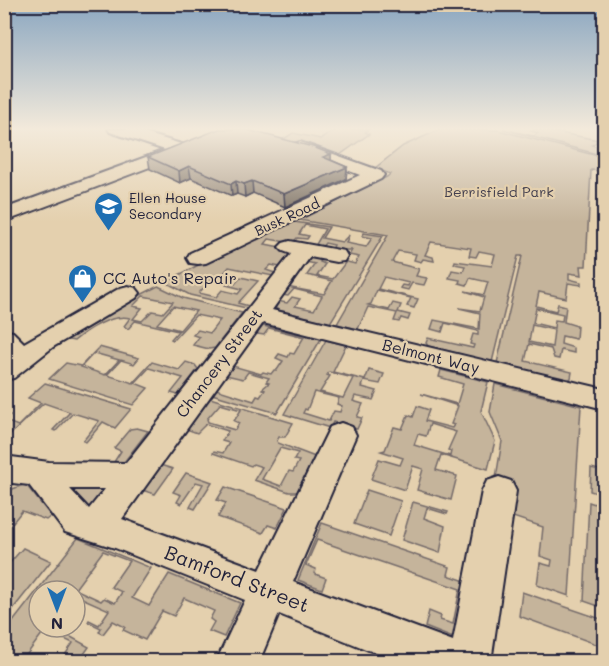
<svg xmlns="http://www.w3.org/2000/svg" width="609" height="666" viewBox="0 0 609 666" font-family="Mali,sans-serif">
  <rect width="100%" height="100%" fill="#e4d0ae"/>
  <filter id="ink" filterUnits="userSpaceOnUse"><feTurbulence type="fractalNoise" baseFrequency=".0167" numOctaves="2"/><feDisplacementMap in="SourceGraphic" scale="12" xChannelSelector="R" yChannelSelector="G"/><feConvolveMatrix kernelMatrix="1 2 1 2 8 2 1 2 1" color-interpolation-filters="sRGB"/></filter>
  <g filter="url(#ink)">
    <g fill="#c5b49b" stroke="#746b6b" stroke-width="1.5" fill-rule="evenodd">
      <polygon points="337,129 369,129 365,132 369,134 340,155 282,140 293,133 321,139"/>
      <path d="M 441,129 L 498,130 L 602,157 L 602,171 L 591,170 L 586,266 L 581,266 L 582,275 L 569,273 L 569,279 L 581,282 L 581,285 L 568,283 L 566,298 L 539,292 L 536,306 L 556,311 L 558,304 L 566,306 L 564,322 L 577,326 L 576,339 L 562,336 L 561,344 L 574,348 L 574,353 L 561,350 L 559,359 L 554,358 L 551,349 L 529,344 L 525,361 L 572,372 L 571,378 L 568,380 L 497,363 L 522,256 L 518,256 L 492,362 L 428,346 L 426,343 L 428,338 L 473,348 L 474,345 L 470,344 L 473,334 L 478,335 L 478,331 L 445,323 L 442,332 L 431,329 L 434,320 L 479,329 L 480,313 L 459,308 L 480,311 L 484,297 L 465,291 L 484,295 L 488,282 L 470,278 L 467,285 L 459,283 L 460,280 L 449,278 L 452,270 L 463,272 L 465,266 L 454,264 L 455,261 L 492,266 L 495,254 L 479,251 L 476,257 L 469,256 L 471,248 L 431,242 L 425,255 L 433,257 L 434,261 L 423,259 L 421,262 L 414,260 L 416,254 L 398,251 L 392,262 L 419,269 L 416,276 L 427,278 L 424,285 L 412,283 L 408,290 L 400,288 L 402,285 L 408,286 L 409,283 L 384,277 L 378,289 L 418,299 L 414,308 L 407,306 L 411,298 L 377,290 L 371,304 L 368,305 L 389,310 L 393,303 L 401,305 L 398,312 L 410,315 L 408,320 L 401,318 L 399,322 L 394,321 L 397,313 L 368,307 L 358,329 L 337,324 L 388,235 L 299,220 L 387,177 L 390,174 L 375,168 L 403,146 ZM 536,308 L 563,314 L 562,321 L 555,320 L 554,328 L 533,323 ZM 532,325 L 554,330 L 552,347 L 529,342 Z"/>
      <polygon points="503,129 534,136 538,133 531,131 538,129 599,140 592,145 600,148 604,145 604,156"/>
      <path d="M 294,222 L 329,227 L 322,238 L 342,242 L 349,235 L 346,243 L 366,247 L 372,238 L 362,236 L 364,233 L 383,236 L 330,323 L 278,310 L 274,306 L 277,301 L 287,303 L 292,297 L 300,299 L 295,306 L 314,310 L 322,296 L 294,289 L 288,296 L 281,295 L 287,287 L 324,294 L 332,281 L 307,275 L 315,264 L 306,262 L 311,255 L 323,258 L 320,262 L 325,264 L 317,276 L 333,279 L 345,263 L 339,260 L 355,264 L 359,257 L 349,255 L 352,250 L 332,250 L 334,245 L 325,243 L 321,248 L 315,246 L 325,229 L 305,225 L 299,234 L 309,236 L 307,239 L 297,238 L 292,243 L 269,239 L 265,244 L 285,248 L 291,253 L 280,267 L 271,265 L 266,270 L 275,273 L 273,276 L 229,267 L 218,280 L 235,284 L 241,277 L 258,281 L 238,303 L 249,306 L 246,308 L 190,295 L 165,282 L 216,256 ZM 211,279 L 227,283 L 226,285 L 242,289 L 238,294 L 222,290 L 216,297 L 199,293 Z"/>
      <path d="M 158,286 L 183,298 L 242,313 L 215,348 L 209,349 L 193,345 L 199,337 L 193,335 L 198,330 L 210,333 L 220,320 L 196,315 L 173,340 L 171,339 L 178,331 L 135,321 L 128,329 L 124,326 L 130,318 C 112,314 88,329 74,341 L 63,339 L 45,355 L 42,354 L 74,329 ZM 143,296 L 173,302 L 163,313 L 152,311 L 142,321 L 133,319 L 142,308 L 133,306 ZM 173,306 L 196,311 L 180,330 L 157,324 Z"/>
      <polygon points="263,326 321,339 277,413 212,394 216,389 254,401 257,396 260,397 265,390 262,389 269,383 266,382 269,378 248,372 243,379 226,375 233,366 261,374 263,372 271,374 274,370 277,370 283,361 276,358 279,354 288,357 290,353 294,354 304,337 269,328 264,335 257,334"/>
      <path d="M 326,340 L 346,345 L 333,372 L 365,380 L 369,370 L 384,374 L 380,384 L 364,381 L 362,387 L 377,391 L 373,400 L 355,396 L 353,401 L 363,404 L 357,417 L 362,418 L 357,429 L 333,422 L 330,428 L 284,414 ZM 329,372 L 353,378 L 343,398 L 320,392 L 330,376 L 327,375 ZM 314,392 L 339,398 L 337,404 L 342,406 L 340,412 L 334,411 L 329,421 L 303,413 L 305,409 L 307,410 Z"/>
      <path d="M 99,347 L 139,358 L 134,364 L 121,360 L 107,375 L 133,383 L 152,362 L 179,370 L 186,362 L 195,365 L 198,369 L 178,395 L 171,393 L 183,378 L 149,368 L 135,383 L 148,388 L 133,405 L 49,379 L 66,363 L 81,366 ZM 94,353 L 119,360 L 105,375 L 81,367 Z"/>
      <path d="M 441,370 L 488,382 L 481,411 L 495,441 L 488,469 L 441,455 L 436,470 L 457,476 L 451,500 L 417,490 L 423,469 L 413,466 L 405,490 L 371,479 L 379,459 L 400,465 L 403,458 L 381,451 L 385,450 L 394,427 L 402,429 L 408,415 L 413,417 L 417,406 L 429,410 L 425,421 L 452,428 L 454,425 L 451,424 L 458,406 L 421,394 L 457,404 L 463,384 L 439,377 ZM 430,424 L 456,432 L 448,450 L 451,451 L 450,456 L 414,445 L 418,434 L 426,436 Z"/>
      <polygon points="45,383 131,409 115,428 103,422 86,442 83,441 99,421 73,413 56,431 53,430 70,412 44,403 11,434 5,432 5,413 10,415 5,421 18,426 41,403 28,398"/>
      <polygon points="495,384 581,406 569,596 537,585 540,563 551,566 552,560 540,556 543,527 507,515 495,484 502,441 490,412"/>
      <path d="M 210,398 L 293,423 L 285,437 L 279,437 L 277,441 L 278,443 L 315,457 L 297,492 L 289,492 L 254,480 L 262,467 L 253,464 L 251,466 L 213,453 L 214,451 L 223,453 L 229,443 L 222,441 L 228,431 L 206,424 L 197,433 L 186,429 ZM 220,404 L 241,410 L 234,421 L 239,423 L 235,430 L 208,422 L 207,419 ZM 280,448 L 298,453 L 294,460 L 299,461 L 293,472 L 289,471 L 281,486 L 262,479 Z"/>
      <polygon points="137,428 148,431 124,462 112,465 121,451 114,448 130,429"/>
      <polygon points="160,465 173,469 155,494 142,490"/>
      <polygon points="591,468 604,471 604,495 590,491"/>
      <polygon points="186,473 212,482 195,509 190,507 203,484 196,482 181,504 177,502 181,495 173,492"/>
      <polygon points="59,483 108,487 88,513"/>
      <polygon points="23,485 27,486 51,516 46,520 22,511 5,532 5,496 10,490"/>
      <polygon points="225,487 287,508 277,528 268,525 263,533 218,517 226,503 217,500"/>
      <polygon points="367,490 401,501 389,536 354,524"/>
      <polygon points="413,502 448,512 447,514 427,508 424,518 445,526 440,553 402,540"/>
      <polygon points="589,502 604,507 604,608 584,601"/>
      <polygon points="322,523 450,567 448,575 465,581 453,638 425,627 429,611 441,616 440,620 453,624 460,589 317,540 306,565 316,569 315,574 326,578 322,589 298,580"/>
      <path d="M 78,538 L 151,568 L 132,598 L 149,606 L 169,574 L 240,603 L 224,637 L 209,631 L 214,622 L 210,619 L 214,611 L 184,598 L 174,616 L 162,611 L 145,640 L 123,630 L 125,627 L 113,621 L 103,634 L 99,632 L 101,628 L 88,622 L 89,620 L 99,625 L 109,610 L 75,595 L 75,591 L 39,591 L 39,627 L 53,627 L 89,647 L 79,661 L 61,661 L 73,643 L 45,630 L 22,661 L 5,661 L 5,632 ZM 103,551 L 129,561 L 111,587 L 122,592 L 115,603 L 104,598 L 101,601 L 75,589 Z"/>
      <polygon points="23,548 51,561 5,619 5,564 8,565"/>
      <polygon points="522,592 604,620 604,647 519,616"/>
    </g>
    <g fill="none" stroke-linecap="round" stroke-linejoin="round">
      <defs>
        <g id="minor">
          <polygon points="108,129 131,129 188,146 190,149 187,153 4,222 4,209 165,150 110,132"/>
          <polygon points="300,142 381,171 384,175 381,179 206,263 198,264 190,263 187,258 190,253 360,175 294,150 292,147 294,144"/>
          <path d="M 290,241 L 344,251 L 347,256 L 344,261 L 336,262 L 310,257 L 272,310 L 604,389 L 604,409 L 263,323 L 122,519 L 260,570 L 330,427 L 341,423 L 352,427 L 356,435 L 293,582 L 453,641 L 482,491 L 487,481 L 499,477 L 511,481 L 516,491 L 491,662 L 398,662 L 279,614 L 259,662 L 216,662 L 245,600 L 115,548 L 65,532 L 29,485 L 4,482 L 4,456 L 49,462 L 126,463 L 291,254 L 283,251 L 279,247 L 283,243 ZM 70,489 L 105,489 L 89,509 Z"/>
          <polygon points="128,286 136,288 140,293 136,298 53,347 14,378 4,380 6,356 4,330 13,332 24,343 120,288"/>
        </g>
      </defs>
      <use href="#minor" stroke="#22223b" stroke-width="4"/>
      <use href="#minor" fill="#e4d0ae" fill-rule="evenodd"/>
    </g>
    <polygon fill="#988b7c" stroke="#22223b" stroke-width="1.5" points="331,154 331,160 347,167 346,179 285,207 253,193 245,197 237,194 232,196 191,178 180,183 150,169 148,157"/>
    <g fill="#7c7165" stroke="#22223b" stroke-width="1.5">
      <polygon points="331,154 331,165 323,157"/>
      <polygon points="189,166 191,178 180,183 179,171"/>
      <polygon points="347,167 346,179 285,207 284,194"/>
      <polygon points="236,181 237,194 232,196 231,184"/>
      <polygon points="252,181 253,193 245,197 244,184"/>
    </g>
    <polygon fill="#b1a290" stroke="#22223b" stroke-width="1.5" points="219,129 244,129 313,147 331,154 323,157 347,167 284,194 252,181 244,184 236,181 231,184 189,166 179,171 148,157"/>
  </g>
  <linearGradient id="sky" x2="0" y2="1"><stop stop-color="#8aa6c0"/><stop offset="0.58" stop-color="#f3eadb"/><stop offset="1" stop-color="#f3eadb" stop-opacity="0"/></linearGradient>
  <rect width="609" height="222" fill="url(#sky)"/>
  <defs>
    <symbol id="school-pin" viewBox="-11 -11 22 30"><path d="M0 17L-7.5 6A9.5 9.5 0 1 1 7.5 6Z" fill="#1f6fb2" stroke="#e4d0ae"/><path d="M0-5L7-2L0 1L-7-2ZM-4 1L0 2.5L4 1V4Q0 6-4 4Z" fill="#fff"/></symbol>
    <symbol id="shop-pin" viewBox="-11 -11 22 30"><path d="M0 17L-7.5 6A9.5 9.5 0 1 1 7.5 6Z" fill="#1f6fb2" stroke="#e4d0ae"/><path d="M-5-2.5h2.3a2.7 3.5 0 0 1 5.4 0H5L5.5 6h-11ZM-1.5-2.5h3a1.5 2.3 0 0 0-3 0Z" fill="#fff"/></symbol>
  </defs>
  <g fill-rule="evenodd">
    <use href="#school-pin" x="92" y="190" width="33" height="45"/>
    <use href="#shop-pin" x="66" y="262" width="33" height="45"/>
  </g>
  <g text-anchor="middle" stroke-width="4.5" stroke-linejoin="round" paint-order="stroke">
    <g font-size="14" fill="#433f4e" stroke="#e4d0ae">
      <text x="499" y="197">Berrisfield Park</text>
    </g>
    <g font-size="14" fill="#22223b" stroke="#e4d0ae" text-anchor="start">
      <text x="129" y="203">Ellen House<tspan x="129" dy="16">Secondary</tspan></text>
    </g>
    <g font-size="14" fill="#22223b" stroke="#e4d0ae">
      <text transform="translate(287 217) rotate(-25)" y="5">Busk Road</text>
    </g>
    <g font-size="16" fill="#22223b" stroke="#e4d0ae" text-anchor="start">
      <text x="103" y="284">CC Auto's Repair</text>
    </g>
    <g font-size="16" fill="#22223b" stroke="#e4d0ae">
      <text transform="translate(431 356) rotate(14)" y="6">Belmont Way</text>
      <text transform="translate(219 363) rotate(-53)" y="6">Chancery Street</text>
    </g>
    <g font-size="20" fill="#22223b" stroke="#e4d0ae">
      <text transform="translate(237 579) rotate(21)" y="7">Bamford Street</text>
    </g>
  </g>
  <rect width="609" height="666" fill="none" stroke="#e4d0ae" stroke-width="24"/>
  <rect x="12" y="12" width="585" height="642" fill="none" stroke="#22223b" stroke-width="2" filter="url(#ink)"/>
  <g transform="translate(57 609) rotate(180)"><circle r="28" fill="#e4d0ae" stroke="#968a80" stroke-width="1.5"/>
  <path d="M0-4.5L10 22L0 15L-10 22Z" fill="#1f6fb2"/>
  <text y="-9" font-size="16" font-weight="bold" text-anchor="middle" fill="#22223b">N</text>
  </g>
</svg>
